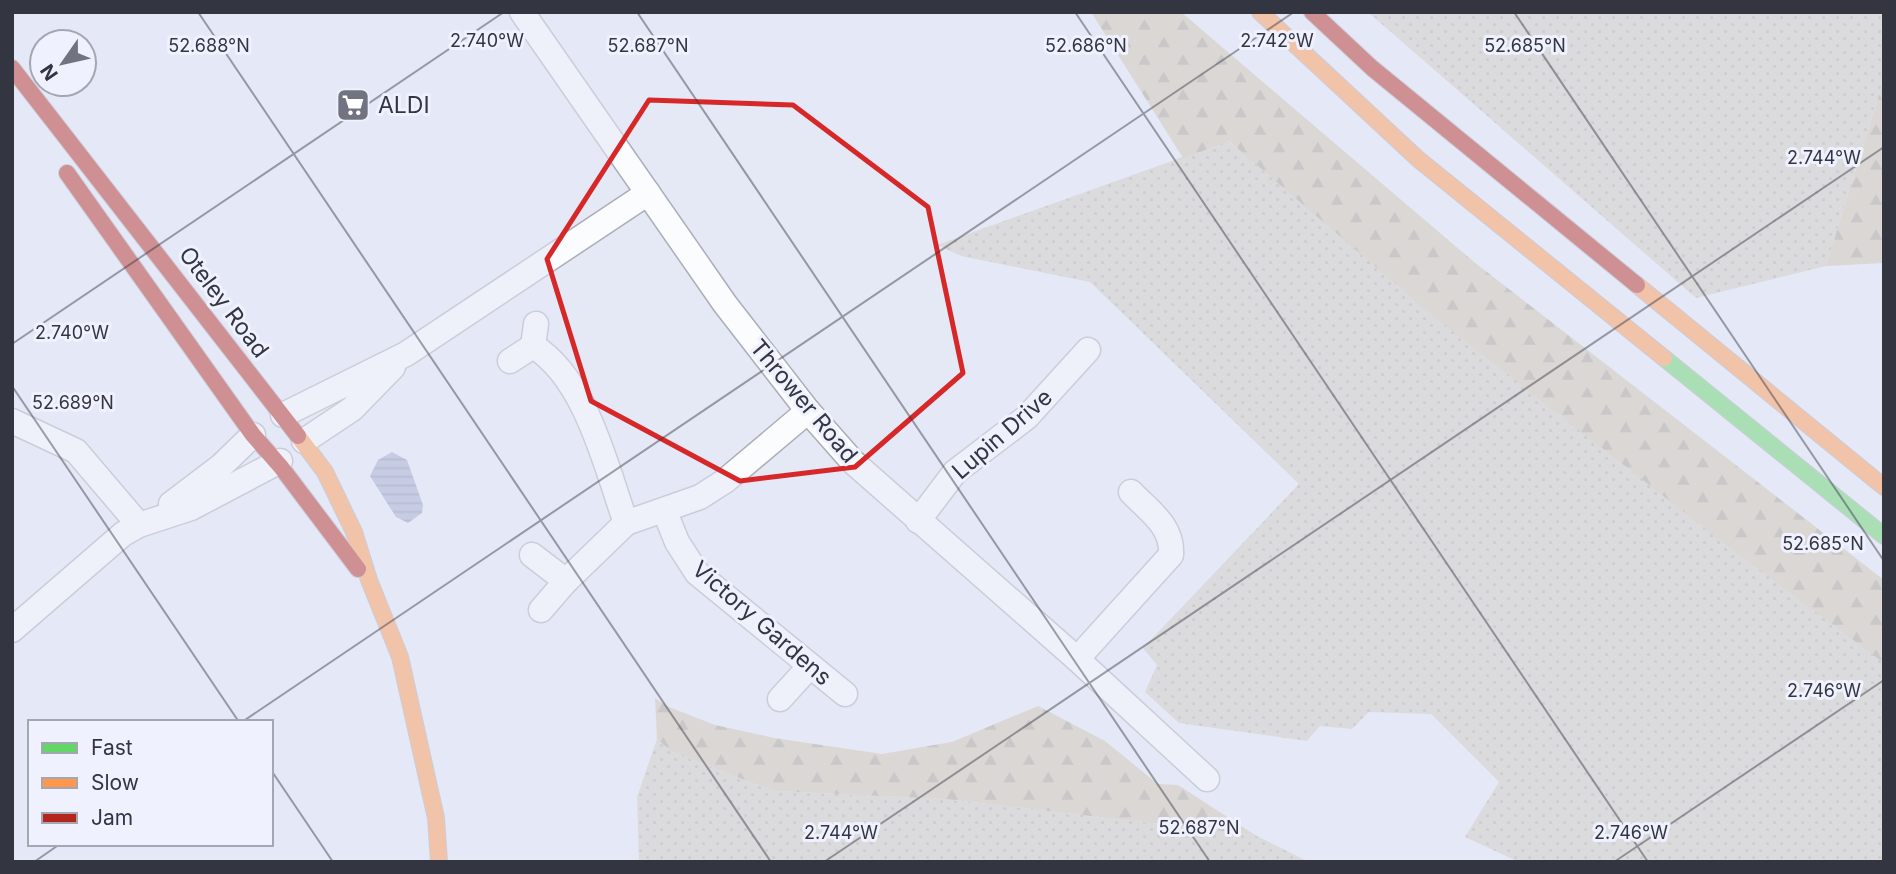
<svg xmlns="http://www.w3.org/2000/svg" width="1896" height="874" viewBox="0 0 1896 874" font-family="Inter,sans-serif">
  <defs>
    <pattern id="grass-dots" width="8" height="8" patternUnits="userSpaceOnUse" patternTransform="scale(1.75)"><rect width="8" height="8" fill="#cecabf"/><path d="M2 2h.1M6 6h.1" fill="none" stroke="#b1aea5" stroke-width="1.8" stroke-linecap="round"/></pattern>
    <pattern id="forest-firs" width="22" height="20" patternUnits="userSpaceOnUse" patternTransform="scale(1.75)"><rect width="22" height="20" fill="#ccc4ae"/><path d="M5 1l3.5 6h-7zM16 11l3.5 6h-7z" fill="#a6a08f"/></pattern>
    <pattern id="water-rules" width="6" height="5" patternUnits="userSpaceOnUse" patternTransform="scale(1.75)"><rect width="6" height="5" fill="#a1aace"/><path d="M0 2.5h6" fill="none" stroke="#848ba9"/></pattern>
  </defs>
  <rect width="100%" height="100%" fill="#e5e8f5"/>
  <g fill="url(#grass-dots)">
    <polygon points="1368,12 1884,12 1884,79 1826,266 1696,298"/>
    <polygon points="1228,141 1884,660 1884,862 1519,862 1465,837 1499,782 1431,714 1369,712 1352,729 1320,726 1307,741 1179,723 1145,692 1157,665 1143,648 1299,484 1090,282 961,256 937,245"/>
    <polygon points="657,739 672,752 774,791 945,799 1255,835 1309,862 639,862 637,797"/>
  </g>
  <g fill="url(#forest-firs)">
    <polygon points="1091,12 1181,12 1474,262 1884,580 1884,663 1712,534 1432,315 1229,141 1183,158"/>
    <polygon points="1884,79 1884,263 1826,266"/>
    <polygon points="655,698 669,707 715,725 774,738 882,754 952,742 1038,706 1105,741 1158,784 1178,785 1255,835 945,799 774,791 672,752 657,739"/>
  </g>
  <polygon fill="url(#water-rules)" points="392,452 407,460 423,505 422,513 408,523 396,517 370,476 378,460"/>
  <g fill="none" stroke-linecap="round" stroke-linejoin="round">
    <defs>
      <g id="street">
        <polyline points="522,12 725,304 808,411 853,462 1077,659 1207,779"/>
        <polyline points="533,346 536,324"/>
        <path d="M 510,361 L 533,346 C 586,378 606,467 626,523"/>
        <polyline points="283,415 406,354 648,193"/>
        <polyline points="12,421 76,451 139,525"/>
        <polyline points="304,441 352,409 393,367"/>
        <polyline points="171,504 221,466 253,435"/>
        <polyline points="665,512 677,542 697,573 845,694"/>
        <polyline points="918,521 955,472 1027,417 1088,350"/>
        <polyline points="532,555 566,581"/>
        <polyline points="541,610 566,581 626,523 700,497 725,481 808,411"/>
        <polyline points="12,630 123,534 139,525 191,508 280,461"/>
        <path d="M 1077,659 L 1171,555 C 1173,526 1150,512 1131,492"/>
        <polyline points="780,699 810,666"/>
      </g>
      <polyline id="fast" points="1664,358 1884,536"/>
      <g id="slow">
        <polyline points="1260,12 1418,159 1664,358"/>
        <polyline points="1637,285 1884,487"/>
        <polyline points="298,436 325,472 354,532 369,580 400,657 436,818 439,862"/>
      </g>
      <g id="jam">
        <polyline points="1312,12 1372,68 1637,285"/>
        <polyline points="12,68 298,436"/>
        <polyline points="67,173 253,435 281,467 358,569"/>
      </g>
    </defs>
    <use href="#street" stroke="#abadb8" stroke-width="27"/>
    <use href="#fast" stroke="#abadb8" stroke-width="18"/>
    <use href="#slow" stroke="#abadb8" stroke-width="18"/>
    <use href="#jam" stroke="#abadb8" stroke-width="18"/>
    <use href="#street" stroke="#fbfcfe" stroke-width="24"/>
    <use href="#fast" stroke="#63d668" stroke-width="16"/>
    <use href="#slow" stroke="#ff974d" stroke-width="16"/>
    <use href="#jam" stroke="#b3261e" stroke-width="16"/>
  </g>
  <path d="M0 0H1896V874H0ZM 649,100 L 793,105 L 928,207 L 963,373 L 855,467 L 740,481 L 591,401 L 547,259 Z" fill="#e5e8f5" fill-opacity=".55" fill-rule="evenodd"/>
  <path fill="none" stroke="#d62828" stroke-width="5" stroke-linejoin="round" d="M 649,100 L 793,105 L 928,207 L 963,373 L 855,467 L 740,481 L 591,401 L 547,259 Z"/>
  <path fill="none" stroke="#333641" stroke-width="2" stroke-opacity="0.45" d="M 198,12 L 771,862M 637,12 L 1210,862M 1075,12 L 1648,862M 1514,12 L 1884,561M 12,344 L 504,12M 12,386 L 239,722M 242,722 L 1294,12M 271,770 L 333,862M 34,862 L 60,844M 824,862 L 1884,147M 1614,862 L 1884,680"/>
  <defs>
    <symbol id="supermarket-square" viewBox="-11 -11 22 22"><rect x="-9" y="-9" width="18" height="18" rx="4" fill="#717480" stroke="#eff2fe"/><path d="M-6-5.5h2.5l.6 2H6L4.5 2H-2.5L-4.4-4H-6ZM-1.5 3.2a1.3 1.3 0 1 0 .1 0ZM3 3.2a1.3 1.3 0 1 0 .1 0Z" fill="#fff"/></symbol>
  </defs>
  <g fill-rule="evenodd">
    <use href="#supermarket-square" x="334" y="86" width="38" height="38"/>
  </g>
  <g text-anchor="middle" stroke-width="6" stroke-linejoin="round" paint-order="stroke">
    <g font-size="23" fill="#333641" stroke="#eff2fe" text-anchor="start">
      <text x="378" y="113">ALDI</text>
    </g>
    <g font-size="23" fill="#333641" stroke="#eff2fe">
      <text transform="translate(224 302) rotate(53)" y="8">Oteley Road</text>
      <text transform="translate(804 401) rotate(50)" y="8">Thrower Road</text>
      <text transform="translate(1002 434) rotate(-41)" y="8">Lupin Drive</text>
      <text transform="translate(762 623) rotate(41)" y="8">Victory Gardens</text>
    </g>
  </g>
  <g font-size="18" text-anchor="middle" fill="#333641" stroke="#eff2fe" stroke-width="6" stroke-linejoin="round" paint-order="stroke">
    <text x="487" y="47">2.740°W</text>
    <text x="1277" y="47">2.742°W</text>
    <text x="209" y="52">52.688°N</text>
    <text x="648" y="52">52.687°N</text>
    <text x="1086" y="52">52.686°N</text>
    <text x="1525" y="52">52.685°N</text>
    <text x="1824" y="164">2.744°W</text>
    <text x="72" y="339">2.740°W</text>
    <text x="73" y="409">52.689°N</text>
    <text x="1823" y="550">52.685°N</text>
    <text x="1824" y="697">2.746°W</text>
    <text x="1199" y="834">52.687°N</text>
    <text x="841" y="839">2.744°W</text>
    <text x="1631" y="839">2.746°W</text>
  </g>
  <rect width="1896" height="874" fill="none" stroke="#333641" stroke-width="28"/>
  <rect x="28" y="720" width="245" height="126" fill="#eff2fe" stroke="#a4a7b2" stroke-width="2"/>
  <rect x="42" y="743" width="35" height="10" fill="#63d668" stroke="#a4a7b2" stroke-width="2"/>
  <text x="91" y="755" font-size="21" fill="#333641">Fast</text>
  <rect x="42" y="778" width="35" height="10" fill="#ff974d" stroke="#a4a7b2" stroke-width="2"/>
  <text x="91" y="790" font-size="21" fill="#333641">Slow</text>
  <rect x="42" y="813" width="35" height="10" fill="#b3261e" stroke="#a4a7b2" stroke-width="2"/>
  <text x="91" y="825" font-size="21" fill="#333641">Jam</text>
  <g transform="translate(63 63) rotate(236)"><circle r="33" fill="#eff2fe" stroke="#a4a7b2" stroke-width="2"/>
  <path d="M0-5L12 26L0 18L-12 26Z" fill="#717480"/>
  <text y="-10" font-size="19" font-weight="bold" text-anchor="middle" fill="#333641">N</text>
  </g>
</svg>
